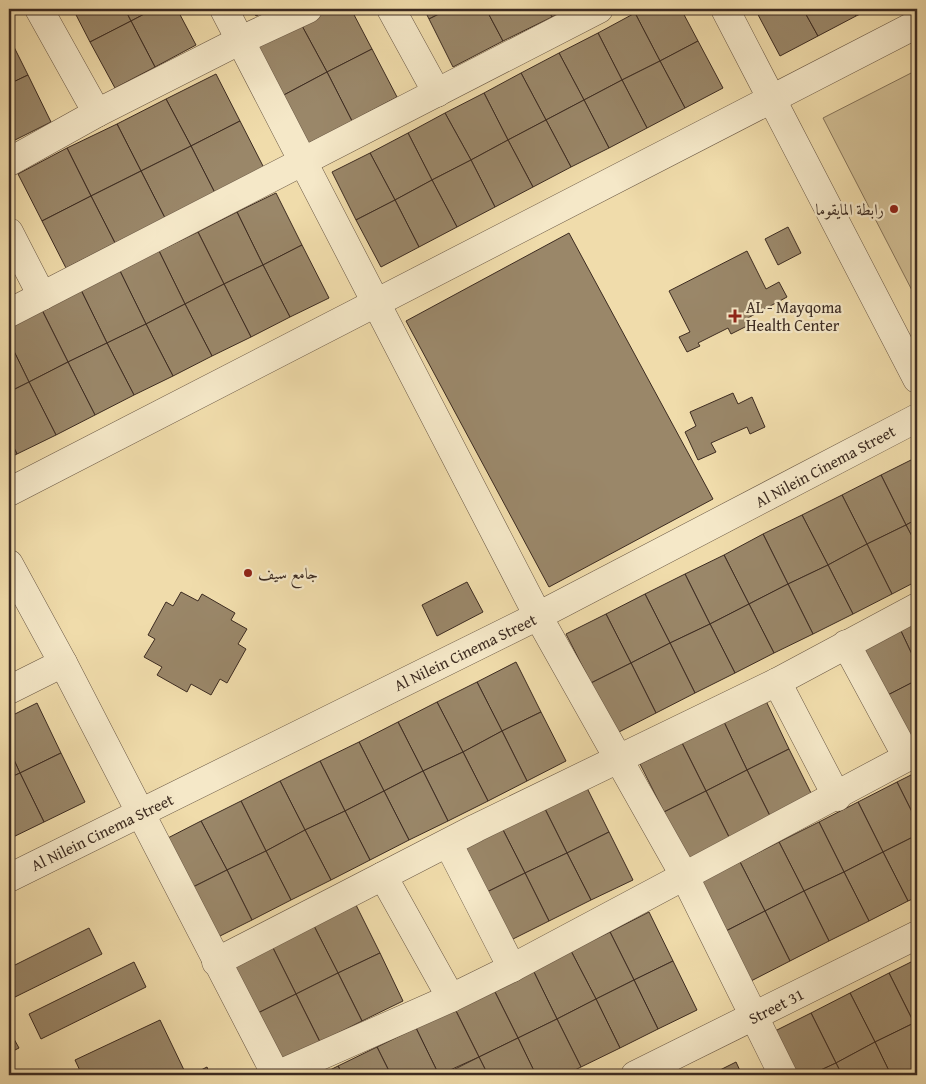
<svg xmlns="http://www.w3.org/2000/svg" width="926" height="1084" viewBox="0 0 926 1084" font-family="'Gentium Book Plus',Amiri,serif">
  <rect width="100%" height="100%" fill="#f0dcab"/>
  <filter id="stains"><feTurbulence type="fractalNoise" baseFrequency=".004" numOctaves="4"/><feColorMatrix values="0 0 0 0 .2 0 0 0 0 .09 0 0 0 0 .02 0 0 0 .5 -.17"/></filter>
  <radialGradient id="worn" r=".72"><stop offset=".6" stop-color="#630" stop-opacity="0"/><stop offset="1" stop-color="#630" stop-opacity=".3"/></radialGradient>
  <polygon fill="#d1be94" stroke="#86745a" points="917,70 917,300 823,118"/>
  <g fill="#9a8769" stroke="#3c2b21">
    <polygon points="73,9 125,9 131,21 90,42"/>
    <polygon points="125,9 154,9 131,21"/>
    <polygon points="154,9 177,9 196,45 155,67 131,21"/>
    <polygon points="252,9 270,9 256,16"/>
    <polygon points="331,9 351,9 372,49 327,72 301,24"/>
    <polygon points="424,9 449,9 429,19"/>
    <polygon points="449,9 486,9 503,41 453,67 429,19"/>
    <polygon points="486,9 548,9 552,17 503,41"/>
    <polygon points="548,9 568,9 552,17"/>
    <polygon points="644,9 681,9 698,41 660,61 635,13"/>
    <polygon points="755,9 803,9 818,36 780,56"/>
    <polygon points="803,9 852,9 856,16 818,36"/>
    <polygon points="852,9 871,9 856,16"/>
    <polygon points="635,13 660,61 622,80 598,33"/>
    <polygon points="131,21 155,67 115,88 90,42"/>
    <polygon points="301,24 327,72 282,96 257,47"/>
    <polygon points="598,33 622,80 584,100 559,53"/>
    <polygon points="9,37 28,75 9,84"/>
    <polygon points="698,41 723,88 685,108 660,61"/>
    <polygon points="372,49 397,97 352,121 327,72"/>
    <polygon points="559,53 584,100 546,120 521,73"/>
    <polygon points="660,61 685,108 647,128 622,80"/>
    <polygon points="327,72 352,121 307,144 282,96"/>
    <polygon points="521,73 546,120 508,140 484,93"/>
    <polygon points="216,74 240,121 191,146 166,99"/>
    <polygon points="28,75 51,122 9,143 9,84"/>
    <polygon points="622,80 647,128 609,148 584,100"/>
    <polygon points="484,93 508,140 471,160 445,113"/>
    <polygon points="166,99 191,146 141,171 117,124"/>
    <polygon points="584,100 609,148 571,167 546,120"/>
    <polygon points="445,113 471,160 432,180 408,133"/>
    <polygon points="546,120 571,167 533,187 508,140"/>
    <polygon points="240,121 264,168 215,193 191,146"/>
    <polygon points="117,124 141,171 91,196 67,148"/>
    <polygon points="408,133 432,180 395,200 370,153"/>
    <polygon points="508,140 533,187 495,207 471,160"/>
    <polygon points="191,146 215,193 165,218 141,171"/>
    <polygon points="67,148 91,196 42,221 18,174"/>
    <polygon points="370,153 395,200 356,220 332,172"/>
    <polygon points="471,160 495,207 457,227 432,180"/>
    <polygon points="141,171 165,218 115,243 91,196"/>
    <polygon points="432,180 457,227 419,247 395,200"/>
    <polygon points="276,193 302,245 263,265 237,212"/>
    <polygon points="91,196 115,243 66,268 42,221"/>
    <polygon points="395,200 419,247 381,267 356,220"/>
    <polygon points="237,212 263,265 224,284 198,232"/>
    <polygon points="788,227 801,253 778,265 765,239"/>
    <polygon points="198,232 224,284 185,304 159,251"/>
    <polygon points="569,233 713,499 549,587 406,321"/>
    <polygon points="302,245 329,298 290,317 263,265"/>
    <polygon points="159,251 185,304 146,324 120,271"/>
    <polygon points="747,251 766,289 779,282 787,297 746,319 749,325 731,334 728,328 698,343 700,346 687,352 679,337 690,332 669,291"/>
    <polygon points="263,265 290,317 251,337 224,284"/>
    <polygon points="120,271 146,324 107,343 81,290"/>
    <polygon points="224,284 251,337 212,356 185,304"/>
    <polygon points="81,290 107,343 68,362 42,310"/>
    <polygon points="185,304 212,356 173,376 146,324"/>
    <polygon points="42,310 68,362 29,382 9,341 9,327"/>
    <polygon points="146,324 173,376 134,395 107,343"/>
    <polygon points="9,341 29,382 9,392"/>
    <polygon points="107,343 134,395 95,415 68,362"/>
    <polygon points="68,362 95,415 56,435 29,382"/>
    <polygon points="29,382 56,435 17,454 9,438 9,392"/>
    <polygon points="733,393 738,404 752,397 765,427 750,434 747,427 711,443 716,452 698,460 685,432 696,426 690,412"/>
    <polygon points="9,438 17,454 9,458"/>
    <polygon points="917,457 917,519 906,525 881,475"/>
    <polygon points="881,475 906,525 867,544 842,495"/>
    <polygon points="842,495 867,544 828,565 802,515"/>
    <polygon points="802,515 828,565 788,584 763,534"/>
    <polygon points="917,519 917,546 906,525"/>
    <polygon points="906,525 917,546 917,581 892,594 867,544"/>
    <polygon points="763,534 788,584 749,604 724,555"/>
    <polygon points="867,544 892,594 853,614 828,565"/>
    <polygon points="724,555 749,604 710,624 685,574"/>
    <polygon points="828,565 853,614 813,634 788,584"/>
    <polygon points="685,574 710,624 670,643 645,594"/>
    <polygon points="467,582 483,612 437,636 422,605"/>
    <polygon points="788,584 813,634 774,653 749,604"/>
    <polygon points="181,592 198,601 202,594 235,613 231,620 247,629 238,644 246,649 227,683 220,679 211,695 191,684 187,692 157,675 162,667 144,657 155,639 148,635 166,602 173,606"/>
    <polygon points="645,594 670,643 631,663 606,614"/>
    <polygon points="749,604 774,653 735,673 710,624"/>
    <polygon points="606,614 631,663 591,683 566,634"/>
    <polygon points="917,621 917,665 900,629"/>
    <polygon points="710,624 735,673 695,693 670,643"/>
    <polygon points="900,629 917,665 917,680 882,698 858,650"/>
    <polygon points="670,643 695,693 656,713 631,663"/>
    <polygon points="516,662 541,712 502,731 477,682"/>
    <polygon points="631,663 656,713 617,733 591,683"/>
    <polygon points="917,680 917,740 905,746 882,698"/>
    <polygon points="477,682 502,731 463,752 437,702"/>
    <polygon points="766,701 789,749 747,770 724,722"/>
    <polygon points="437,702 463,752 423,771 398,722"/>
    <polygon points="37,703 61,753 20,773 9,749 9,717"/>
    <polygon points="541,712 566,761 527,781 502,731"/>
    <polygon points="398,722 423,771 384,791 359,742"/>
    <polygon points="724,722 747,770 706,791 682,743"/>
    <polygon points="502,731 527,781 488,801 463,752"/>
    <polygon points="359,742 384,791 345,811 320,761"/>
    <polygon points="682,743 706,791 664,812 640,764"/>
    <polygon points="9,749 20,773 9,778"/>
    <polygon points="789,749 813,797 771,818 747,770"/>
    <polygon points="463,752 488,801 448,821 423,771"/>
    <polygon points="61,753 85,802 44,822 20,773"/>
    <polygon points="320,761 345,811 305,830 280,781"/>
    <polygon points="747,770 771,818 730,839 706,791"/>
    <polygon points="423,771 448,821 409,840 384,791"/>
    <polygon points="917,772 917,822 897,782"/>
    <polygon points="20,773 44,822 9,839 9,778"/>
    <polygon points="280,781 305,830 266,851 241,801"/>
    <polygon points="897,782 917,822 917,835 883,852 858,802"/>
    <polygon points="585,784 609,832 567,853 543,805"/>
    <polygon points="384,791 409,840 370,860 345,811"/>
    <polygon points="706,791 730,839 688,859 664,812"/>
    <polygon points="241,801 266,851 227,870 201,821"/>
    <polygon points="858,802 883,852 844,872 819,822"/>
    <polygon points="543,805 567,853 525,873 501,826"/>
    <polygon points="345,811 370,860 331,880 305,830"/>
    <polygon points="201,821 227,870 187,890 162,841"/>
    <polygon points="819,822 844,872 804,891 779,842"/>
    <polygon points="501,826 525,873 483,894 459,846"/>
    <polygon points="305,830 331,880 291,900 266,851"/>
    <polygon points="609,832 633,880 591,900 567,853"/>
    <polygon points="917,835 917,897 908,901 883,852"/>
    <polygon points="779,842 804,891 765,911 740,862"/>
    <polygon points="266,851 291,900 252,920 227,870"/>
    <polygon points="883,852 908,901 869,921 844,872"/>
    <polygon points="567,853 591,900 549,921 525,873"/>
    <polygon points="740,862 765,911 726,931 701,882"/>
    <polygon points="227,870 252,920 212,940 187,890"/>
    <polygon points="844,872 869,921 829,941 804,891"/>
    <polygon points="525,873 549,921 507,942 483,894"/>
    <polygon points="804,891 829,941 790,961 765,911"/>
    <polygon points="356,905 380,953 338,973 314,926"/>
    <polygon points="765,911 790,961 751,981 726,931"/>
    <polygon points="649,912 673,961 634,980 610,932"/>
    <polygon points="314,926 338,973 296,994 272,946"/>
    <polygon points="89,928 102,954 9,1000 9,968"/>
    <polygon points="610,932 634,980 596,999 571,951"/>
    <polygon points="272,946 296,994 254,1015 230,967"/>
    <polygon points="571,951 596,999 557,1019 533,970"/>
    <polygon points="380,953 403,1001 362,1021 338,973"/>
    <polygon points="917,959 917,1021 914,1023 889,973"/>
    <polygon points="673,961 697,1010 658,1029 634,980"/>
    <polygon points="134,962 146,987 41,1039 29,1014"/>
    <polygon points="533,970 557,1019 518,1038 494,990"/>
    <polygon points="338,973 362,1021 320,1042 296,994"/>
    <polygon points="889,973 914,1023 875,1042 850,993"/>
    <polygon points="634,980 658,1029 620,1048 596,999"/>
    <polygon points="494,990 518,1038 479,1057 455,1009"/>
    <polygon points="850,993 875,1042 836,1063 811,1013"/>
    <polygon points="296,994 320,1042 278,1063 254,1015"/>
    <polygon points="596,999 620,1048 581,1067 557,1019"/>
    <polygon points="455,1009 479,1057 439,1075 416,1028"/>
    <polygon points="811,1013 836,1063 810,1075 793,1075 771,1033"/>
    <polygon points="557,1019 581,1067 565,1075 536,1075 518,1038"/>
    <polygon points="160,1020 184,1070 173,1075 82,1075 75,1060"/>
    <polygon points="914,1023 917,1029 917,1075 891,1075 875,1042"/>
    <polygon points="416,1028 439,1075 391,1075 377,1047"/>
    <polygon points="9,1030 19,1048 9,1053"/>
    <polygon points="518,1038 536,1075 488,1075 479,1057"/>
    <polygon points="875,1042 891,1075 842,1075 836,1063"/>
    <polygon points="377,1047 391,1075 343,1075 338,1066"/>
    <polygon points="479,1057 488,1075 443,1075"/>
    <polygon points="736,1062 742,1075 710,1075"/>
    <polygon points="836,1063 842,1075 810,1075"/>
    <polygon points="338,1066 343,1075 320,1075"/>
    <polygon points="207,1067 210,1075 191,1075"/>
  </g>
  <g fill="none" stroke-linecap="round" stroke-linejoin="round">
    <defs>
      <g id="minor">
        <polyline points="39,9 97,113"/>
        <polyline points="224,9 538,616 685,877 783,1075"/>
        <polyline points="391,9 437,93"/>
        <polyline points="725,9 917,379"/>
        <polyline points="9,162 97,113 241,40 308,9"/>
        <polyline points="9,232 42,296"/>
        <polyline points="9,313 599,9"/>
        <polyline points="9,492 917,24"/>
        <polyline points="9,564 63,663 276,1075"/>
        <polyline points="846,644 907,757"/>
        <polyline points="777,682 837,797"/>
        <polyline points="9,690 63,663"/>
        <polyline points="448,843 512,968"/>
        <polyline points="383,876 451,998"/>
        <polyline points="9,878 538,616 917,418"/>
        <polyline points="216,962 476,828 777,682 917,607"/>
        <polyline points="277,1075 451,998 512,968 917,752"/>
        <polyline points="635,1075 917,935"/>
      </g>
    </defs>
    <use href="#minor" stroke="#695744" stroke-width="29"/>
    <use href="#minor" stroke="#f5e8c8" stroke-width="28"/>
  </g>
  <g fill="#8f2418" stroke="#f5e8c8" stroke-width="2">
    <circle cx="894" cy="209" r="5"/>
    <path d="M732.5 308.5h5v5h5v5h-5v5h-5v-5h-5v-5h5z"/>
    <circle cx="248" cy="573" r="5"/>
  </g>
  <g text-anchor="middle" stroke-width="4.5" stroke-linejoin="round" paint-order="stroke">
    <g font-size="16" fill="#3c2b21" stroke="#f5e8c8" text-anchor="start">
      <text x="884" y="215" text-anchor="end">رابطة المايقوما</text>
      <text x="746" y="313">AL - Mayqoma<tspan x="746" dy="18">Health Center</tspan></text>
      <text x="258" y="579">جامع سيف</text>
    </g>
    <g font-size="16" fill="#3c2b21" stroke="#f5e8c8">
      <text transform="translate(825 466) rotate(-28)" y="6">Al Nilein Cinema Street</text>
      <text transform="translate(465 652) rotate(-26)" y="6">Al Nilein Cinema Street</text>
      <text transform="translate(102 832) rotate(-26)" y="6">Al Nilein Cinema Street</text>
      <text transform="translate(776 1006) rotate(-27)" y="6">Street 31</text>
    </g>
  </g>
  <rect width="926" height="1084" fill="none" stroke="#f0dcab" stroke-width="30"/>
  <rect x="10" y="10" width="906" height="1064" fill="none" stroke="#3c2b21" stroke-width="2.5"/>
  <rect x="15" y="15" width="896" height="1054" fill="none" stroke="#3c2b21"/>
  <rect width="100%" height="100%" filter="url(#stains)"/>
  <rect width="100%" height="100%" fill="url(#worn)"/>
</svg>
